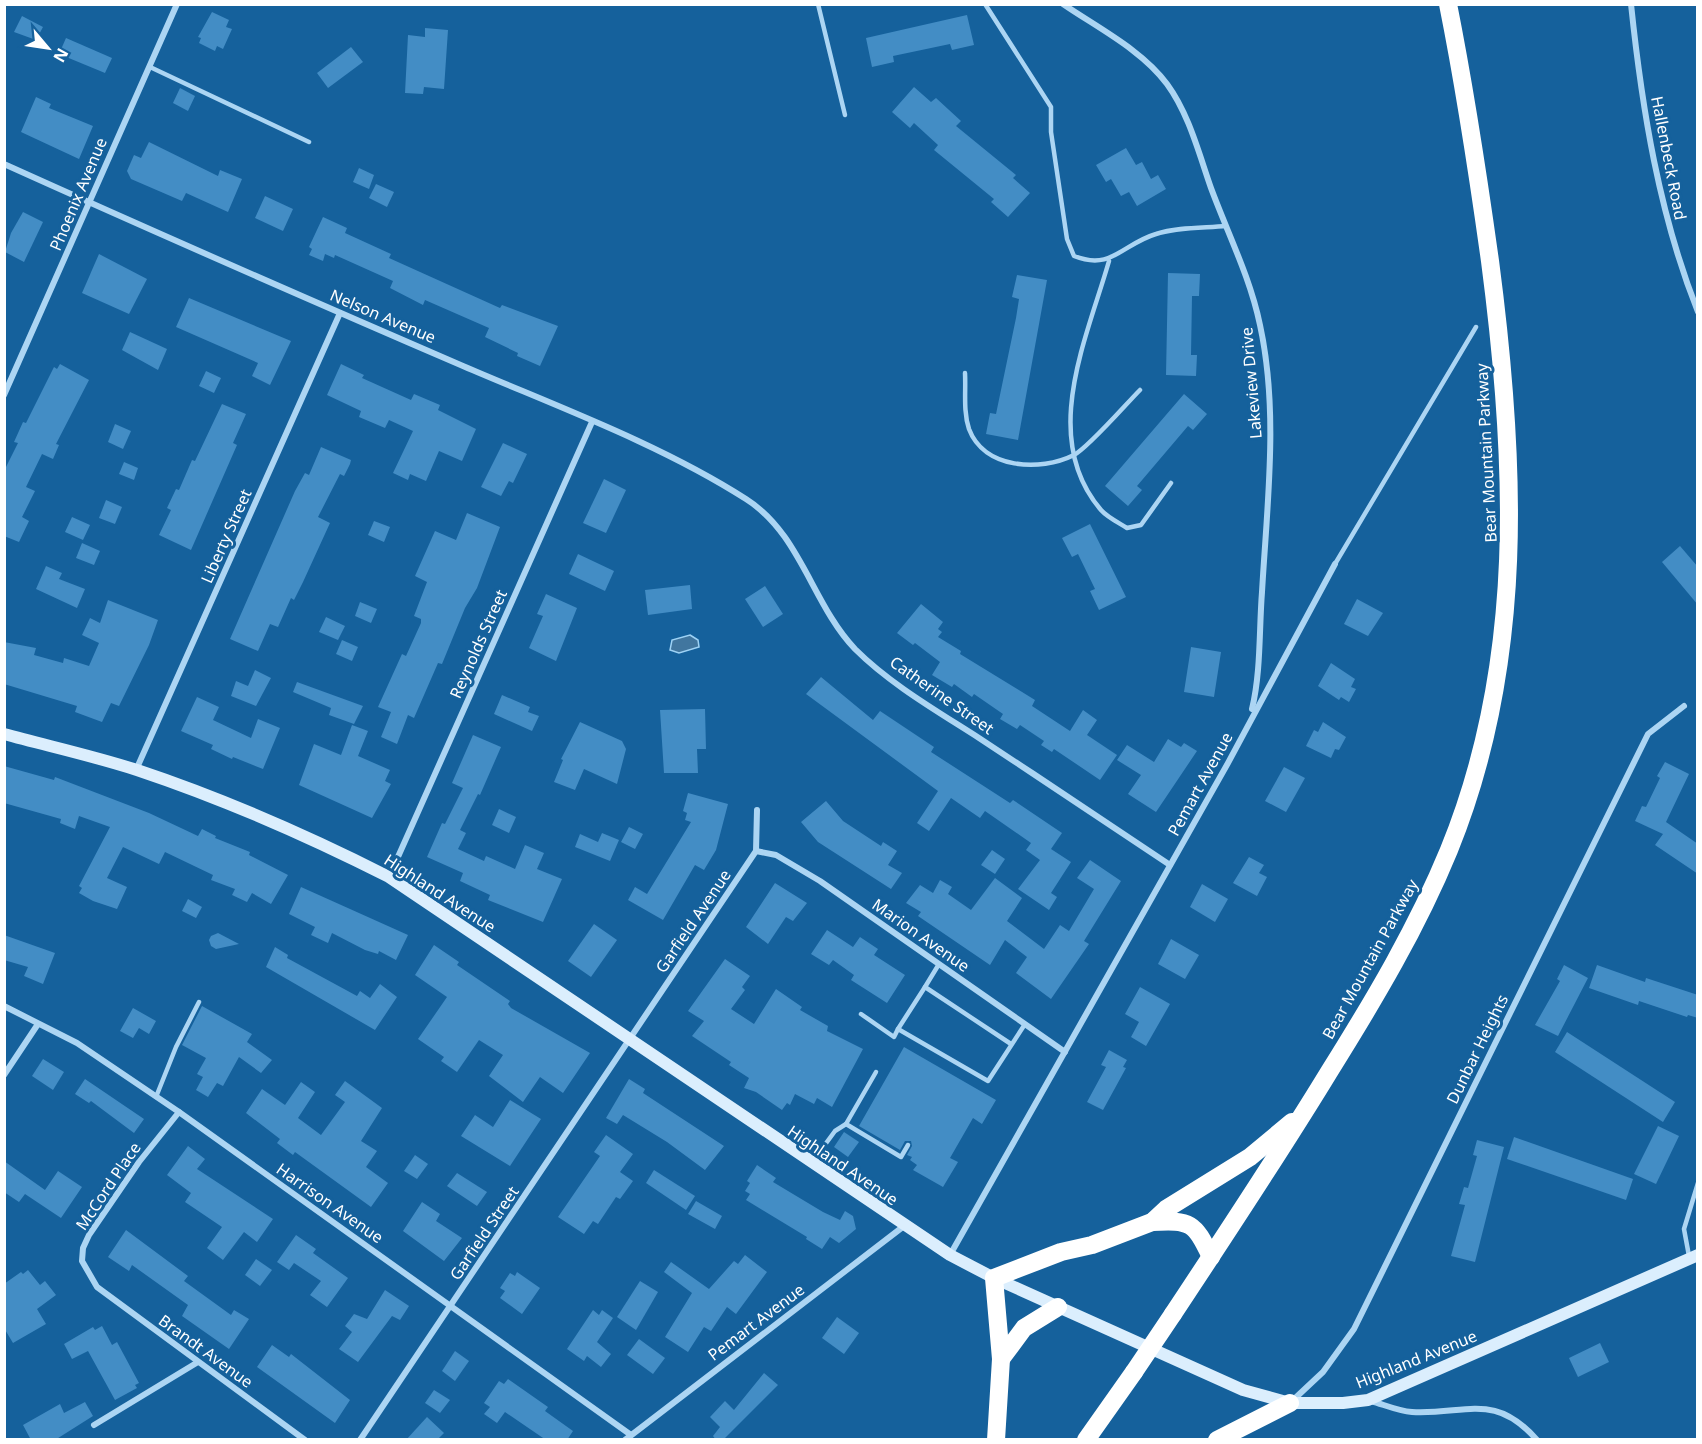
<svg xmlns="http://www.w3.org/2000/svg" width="1702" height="1444" viewBox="0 0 1702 1444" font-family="'Noto Sans',sans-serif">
  <rect width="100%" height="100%" fill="#15619c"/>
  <polygon fill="#41769f" stroke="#9ed2f5" stroke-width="1.5" points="690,635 698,640 699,647 679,653 670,650 672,640"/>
  <g fill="#438dc5">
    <polygon points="212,12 229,20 226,27 232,29 223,49 217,46 215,51 199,43 201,38 198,37"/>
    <polygon points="967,15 974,45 952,50 950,44 893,56 894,62 872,67 866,38"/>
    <polygon points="22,16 43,27 36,40 14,32"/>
    <polygon points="425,28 448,30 444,89 424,87 423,94 405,93 408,35 425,37"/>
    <polygon points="66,38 112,58 105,73 59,54"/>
    <polygon points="351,47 363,62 328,88 317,73"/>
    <polygon points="914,87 931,102 936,98 961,121 956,126 1016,175 1013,178 1030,193 1008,217 991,202 994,199 934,150 938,145 914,123 910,128 892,112"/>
    <polygon points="180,88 195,96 188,111 173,103"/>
    <polygon points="36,97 51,104 49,108 93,126 79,159 21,132"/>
    <polygon points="149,142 218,176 220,170 242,179 228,212 186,193 182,201 131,179 127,171 134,155 141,158"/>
    <polygon points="1126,148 1136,165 1142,162 1151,179 1158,175 1166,189 1137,206 1129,192 1121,196 1111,179 1106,182 1096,165"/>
    <polygon points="359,168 374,175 369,189 353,182"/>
    <polygon points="376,184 394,192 387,207 369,198"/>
    <polygon points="265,196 293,209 283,231 255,218"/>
    <polygon points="23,212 43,222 24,262 5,252 11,233"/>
    <polygon points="323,217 347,228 345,233 391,254 389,258 500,308 502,305 558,326 540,366 517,356 518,353 485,337 489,328 425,300 423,305 390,288 393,281 335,255 334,258 325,254 323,261 309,255 312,249 309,247"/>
    <polygon points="99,254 147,279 129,314 82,293"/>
    <polygon points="1168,273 1200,274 1199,296 1192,296 1191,355 1197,355 1196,376 1166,375"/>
    <polygon points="1017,275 1047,280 1018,440 986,434 990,413 996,414 1016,318 1019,299 1012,297"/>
    <polygon points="189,298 291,341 270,385 252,376 258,363 176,327"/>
    <polygon points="130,332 167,349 158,370 122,350"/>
    <polygon points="60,364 89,380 56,444 59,445 53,459 42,454 26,487 35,491 22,517 29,521 19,542 4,536 4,471 18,443 14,442 23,422 26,423 54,367 57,369"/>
    <polygon points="341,364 364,375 362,378 411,400 414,394 440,405 438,410 476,429 462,461 439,451 426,481 410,474 408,480 393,473 413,431 389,420 385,428 359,417 361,411 327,395"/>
    <polygon points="206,371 221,378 214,393 199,386"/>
    <polygon points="1184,394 1207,414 1193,430 1188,426 1137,486 1142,490 1128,506 1105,486"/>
    <polygon points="222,404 246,414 233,443 237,445 191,550 159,535 171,510 167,508 176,489 179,490 192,460 195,461"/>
    <polygon points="115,424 131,431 123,449 108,442"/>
    <polygon points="503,443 527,454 513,483 509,481 501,496 481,487"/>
    <polygon points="321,447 351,460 350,464 344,476 340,474 318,517 330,523 303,582 294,600 291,598 278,627 270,624 258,651 230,639 295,491 305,473 309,475"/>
    <polygon points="124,462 138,468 134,480 119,474"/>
    <polygon points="604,479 626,490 606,533 583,523"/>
    <polygon points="106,500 122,507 115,524 99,518"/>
    <polygon points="467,513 500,527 477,588 465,608 442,664 438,663 414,718 408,715 397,744 381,737 391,712 378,707 402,654 406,656 421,623 421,619 414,616 427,582 415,576 435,531 456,540"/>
    <polygon points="72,517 90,525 83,540 65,532"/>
    <polygon points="374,521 390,527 384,542 368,535"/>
    <polygon points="1090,524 1126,597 1099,610 1090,591 1095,589 1078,554 1072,557 1062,538"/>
    <polygon points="82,543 100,551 94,565 76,558"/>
    <polygon points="1680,546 1698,567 1698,605 1662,562"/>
    <polygon points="578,554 614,571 605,591 569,574"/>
    <polygon points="46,566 62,573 59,579 85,589 77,608 36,589"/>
    <polygon points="690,585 692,609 648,615 645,590"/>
    <polygon points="765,586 783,614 763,627 745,599"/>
    <polygon points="546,594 577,608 556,661 529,648 543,616 537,614"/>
    <polygon points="1357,599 1383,613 1368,636 1344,624"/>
    <polygon points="108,600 158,620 149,645 119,706 111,703 102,722 75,712 77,706 4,684 4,642 36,648 34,655 63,663 64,658 89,666 99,643 82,635 90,618 100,623"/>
    <polygon points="360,602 377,609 371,623 355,616"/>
    <polygon points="921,604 943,622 938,629 942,632 938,637 961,651 960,654 1035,700 1032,706 1070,731 1083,710 1097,720 1087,735 1117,755 1100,780 1054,749 1052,752 1041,745 1044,741 1020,725 1017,729 1000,719 1003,714 974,694 972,697 954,684 952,687 932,675 940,662 915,643 913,645 897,633"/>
    <polygon points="326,617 345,626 338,640 319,632"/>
    <polygon points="342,640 358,647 352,661 336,654"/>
    <polygon points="1191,647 1221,652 1214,697 1184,692"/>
    <polygon points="1331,663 1355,679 1351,687 1356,689 1349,702 1341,697 1339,700 1318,686"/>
    <polygon points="255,670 271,678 256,706 231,696 236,681 248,686"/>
    <polygon points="821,677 873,720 880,711 934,747 931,752 1010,803 1013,800 1062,833 1051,849 1071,862 1051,893 1057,897 1049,910 1018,889 1040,860 1026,850 1031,843 985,811 980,818 951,798 929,831 917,823 938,791 806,694"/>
    <polygon points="297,682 363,706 354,724 329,715 331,708 293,692"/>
    <polygon points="502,695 530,707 528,712 539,716 532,731 494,714"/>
    <polygon points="197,697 219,707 213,720 251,738 258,719 280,728 263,769 233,757 232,759 211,749 213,745 181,731"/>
    <polygon points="705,709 706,749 697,749 698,773 664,773 660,710"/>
    <polygon points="580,722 622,741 626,749 617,784 584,769 575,790 554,782 563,760 561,759"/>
    <polygon points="1323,722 1346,737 1339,750 1335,749 1331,758 1306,746 1314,730 1318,732"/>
    <polygon points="352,725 368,731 358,756 390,770 385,781 391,784 372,818 299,785 314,744 341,755"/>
    <polygon points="473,735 501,747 480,795 478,794 460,830 466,833 458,849 484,861 486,856 515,869 525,845 544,853 537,869 562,879 543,922 488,900 490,895 460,881 463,873 427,857 442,823 445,824 463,788 452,783"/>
    <polygon points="1168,739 1181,747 1184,743 1197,751 1156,812 1128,794 1141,775 1117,760 1127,745 1154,762"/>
    <polygon points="1665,762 1689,774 1666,822 1698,844 1698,874 1655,845 1663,834 1635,821 1642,806 1646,807 1660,778 1657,776"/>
    <polygon points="4,766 54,780 55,777 149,813 198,836 202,829 216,836 215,838 250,852 249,855 288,875 271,904 252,893 247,902 232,895 235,889 211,880 213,875 165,852 159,864 123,847 107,878 127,887 117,909 93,901 79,893 82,888 79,886 110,827 79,816 75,829 60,823 61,819 4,803"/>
    <polygon points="1284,767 1305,778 1286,812 1265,801"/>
    <polygon points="688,793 728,804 716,850 704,870 695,865 663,920 628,900 635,887 647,894 691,822 685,820 687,813 683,811"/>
    <polygon points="826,801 843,821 881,846 883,842 897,851 888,865 902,873 891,889 818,842 801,822"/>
    <polygon points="499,809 516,817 509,833 492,825"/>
    <polygon points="629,827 643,834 635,849 621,842"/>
    <polygon points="602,833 619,840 610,861 575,847 580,834 598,842"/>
    <polygon points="992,850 1005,859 995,874 981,865"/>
    <polygon points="1249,857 1264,865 1259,873 1267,877 1257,896 1233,883"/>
    <polygon points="1090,860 1121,881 1084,941 1089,944 1051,999 1016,973 1027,957 1005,940 990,965 918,916 921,912 906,903 920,885 933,893 940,880 952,887 948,894 971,910 995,878 1022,898 1007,921 1044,949 1060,925 1069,931 1094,889 1077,878"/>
    <polygon points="775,883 807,903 793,921 786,917 768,944 746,927"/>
    <polygon points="1202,884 1228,899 1215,922 1190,907"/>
    <polygon points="301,887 408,935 396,960 379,951 378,954 365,950 332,933 328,943 311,935 315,927 289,914"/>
    <polygon points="188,899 202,907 196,918 182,911"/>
    <polygon points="594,924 617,940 591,977 568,961"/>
    <polygon points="827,930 853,947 860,937 878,949 874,955 905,975 887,1003 851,980 854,975 833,960 829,965 811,954"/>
    <polygon points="218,933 239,944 216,949 211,946 209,940 211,936"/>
    <polygon points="4,935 55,953 43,984 24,976 28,967 4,960"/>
    <polygon points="1171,939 1199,955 1185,979 1158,964"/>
    <polygon points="434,945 459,962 457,965 510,1001 508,1004 511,1008 590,1053 563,1093 540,1077 523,1102 489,1076 503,1055 479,1040 457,1072 441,1061 444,1057 418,1039 447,997 415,975"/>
    <polygon points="275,947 288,955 287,958 357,996 360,991 370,998 380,984 397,997 375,1030 266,967"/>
    <polygon points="725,959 750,976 742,987 745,990 731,1009 754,1024 776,989 802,1007 800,1010 828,1026 827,1031 863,1049 832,1107 817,1098 814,1104 795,1094 790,1105 787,1103 782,1110 756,1092 744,1088 749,1078 729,1065 731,1062 692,1036 704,1021 688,1011"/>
    <polygon points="1564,965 1588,978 1558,1036 1535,1025 1560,981 1557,979"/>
    <polygon points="1597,965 1645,982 1646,978 1698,995 1698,1018 1688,1015 1687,1017 1639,1001 1638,1005 1589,988"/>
    <polygon points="1140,987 1170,1004 1146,1046 1131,1037 1139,1022 1125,1014"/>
    <polygon points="202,1006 252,1034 247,1042 272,1060 261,1073 239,1057 223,1086 217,1083 208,1097 196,1090 203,1077 197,1074 206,1058 182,1045"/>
    <polygon points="133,1008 156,1021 149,1034 139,1028 133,1038 120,1031"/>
    <polygon points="1567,1032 1675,1102 1663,1122 1555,1052"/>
    <polygon points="904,1047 996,1100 982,1124 973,1118 950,1158 958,1162 943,1187 913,1170 917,1165 910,1160 912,1157 907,1155 912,1146 911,1141 905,1141 900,1150 859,1126"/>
    <polygon points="1109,1050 1127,1060 1123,1067 1126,1068 1103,1110 1087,1102 1106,1067 1101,1065"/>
    <polygon points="43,1059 64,1072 53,1090 32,1076"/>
    <polygon points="85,1079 144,1119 134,1133 91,1101 89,1103 75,1094"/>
    <polygon points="629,1079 645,1089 643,1093 724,1146 705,1170 667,1142 623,1115 617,1124 606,1118"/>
    <polygon points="345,1081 382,1108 361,1141 377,1151 366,1167 388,1183 371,1207 295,1152 293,1155 277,1143 280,1139 246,1113 262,1089 285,1105 301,1082 315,1092 298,1118 321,1135 345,1102 335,1095"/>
    <polygon points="510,1100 541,1119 510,1166 461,1136 475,1115 493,1127"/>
    <polygon points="1658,1126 1679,1136 1656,1184 1634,1174"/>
    <polygon points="844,1132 859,1142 848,1157 834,1147"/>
    <polygon points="606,1135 633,1154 620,1172 633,1181 620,1199 616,1197 598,1224 593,1221 584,1234 558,1217 600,1156 594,1152"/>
    <polygon points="1514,1137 1633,1179 1626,1200 1507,1159"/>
    <polygon points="1477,1140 1504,1147 1475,1262 1451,1256 1465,1205 1459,1204 1464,1187 1468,1188 1477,1156 1473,1155"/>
    <polygon points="188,1146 205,1159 197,1169 273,1219 257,1242 244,1232 223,1260 207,1248 222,1227 185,1202 191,1193 167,1175"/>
    <polygon points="415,1155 428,1164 417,1179 404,1171"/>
    <polygon points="4,1161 45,1190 58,1171 82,1187 61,1218 25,1194 19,1202 4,1192"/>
    <polygon points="757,1165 776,1178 773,1182 823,1212 840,1220 845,1211 853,1216 856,1229 839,1243 830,1237 822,1249 806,1239 807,1237 746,1200 750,1194 745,1191 750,1183 747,1181"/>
    <polygon points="654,1170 695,1196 686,1210 646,1183"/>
    <polygon points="457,1173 487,1192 477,1206 447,1186"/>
    <polygon points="696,1201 722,1216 715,1229 688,1214"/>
    <polygon points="422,1202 440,1214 436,1221 462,1238 444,1261 403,1231"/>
    <polygon points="126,1230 188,1276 184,1281 231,1315 234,1310 249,1319 229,1349 182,1316 188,1305 132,1265 129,1271 108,1257"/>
    <polygon points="296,1235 316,1249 313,1253 348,1278 327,1307 310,1295 321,1281 294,1263 289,1270 277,1262"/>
    <polygon points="745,1255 767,1272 736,1314 727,1307 711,1331 704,1327 688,1352 665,1337 692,1293 664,1272 671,1262 709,1289 734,1261 738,1264"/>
    <polygon points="256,1259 272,1270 260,1286 245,1275"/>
    <polygon points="28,1270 40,1285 45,1281 56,1295 37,1309 46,1324 13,1343 4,1328 4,1284 21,1272 23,1274"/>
    <polygon points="517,1272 540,1288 522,1314 500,1298 505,1291 500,1288 510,1273 515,1276"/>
    <polygon points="640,1281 658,1292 636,1330 617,1317"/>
    <polygon points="385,1290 409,1306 400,1320 392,1316 358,1362 339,1349 352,1332 345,1326 354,1314 367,1319"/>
    <polygon points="593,1310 599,1315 602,1310 613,1318 597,1342 611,1354 601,1367 587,1356 584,1361 567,1349"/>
    <polygon points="837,1317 859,1333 844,1354 822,1338"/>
    <polygon points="102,1326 112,1345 117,1342 139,1383 135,1385 137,1388 115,1400 88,1351 72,1359 64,1344 93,1327 95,1330"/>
    <polygon points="639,1339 665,1358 653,1374 627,1355"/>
    <polygon points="1600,1343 1609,1362 1578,1377 1569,1358"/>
    <polygon points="272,1345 289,1357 291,1354 350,1400 335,1423 257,1367"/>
    <polygon points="455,1351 469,1361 455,1381 442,1371"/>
    <polygon points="764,1373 778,1385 723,1440 716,1440 713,1436 720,1427 710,1417 725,1401 734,1410"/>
    <polygon points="508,1379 548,1407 545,1411 573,1431 567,1440 546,1440 505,1412 497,1423 484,1414 490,1407 484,1403 499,1381 504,1384"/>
    <polygon points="434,1390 450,1400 440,1413 425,1403"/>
    <polygon points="85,1402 93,1416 55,1440 31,1440 23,1425 60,1404 64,1413"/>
    <polygon points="427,1417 444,1433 437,1440 406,1440"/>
  </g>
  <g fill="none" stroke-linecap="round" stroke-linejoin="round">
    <g stroke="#acd5f3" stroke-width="4.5">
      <polyline points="818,4 845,115"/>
      <path d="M 985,4 L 1051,107 L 1051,132 L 1067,239 L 1074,256 C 1112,271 1122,244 1156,234 C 1177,227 1204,228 1226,226"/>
      <polyline points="150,67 309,142"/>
      <path d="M 1109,261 C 1087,338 1039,438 1101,510 C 1107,517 1119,523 1127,528 L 1141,525 L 1171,483"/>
      <path d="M 965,373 C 966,391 963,411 969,429 C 984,469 1040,472 1074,455 C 1088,448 1126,404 1140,390"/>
      <polyline points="1335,564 1476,327"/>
      <polyline points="939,964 925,987 1011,1044"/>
      <polyline points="925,987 898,1029 988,1081 1025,1024"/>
      <polyline points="861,1014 894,1037 898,1029"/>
      <polyline points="156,1097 176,1047 199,1002"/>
      <polyline points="846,1124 901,1157 908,1145"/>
      <polyline points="813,1161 835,1131 846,1124 876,1072"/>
      <polyline points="1689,1256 1684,1229 1698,1183"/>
    </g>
    <g stroke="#acd5f3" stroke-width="6">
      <path d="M 1063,4 C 1098,28 1142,50 1167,84 C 1189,114 1199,154 1211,188 C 1228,234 1250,277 1260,325 C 1279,412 1267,504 1262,592 C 1259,630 1261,672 1252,709"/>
      <path d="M 1631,4 C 1642,109 1659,214 1698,312"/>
      <path d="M 4,164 C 157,233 310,300 463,366 C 556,406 660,444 746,499 C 801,534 812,604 855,649 C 890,684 937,711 979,738 C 1043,780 1107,823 1170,865"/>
      <polyline points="4,395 177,4"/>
      <polyline points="136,770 340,313"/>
      <polyline points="756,851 776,855 820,881 1065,1052"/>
      <polyline points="389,877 592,422"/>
      <polyline points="4,1006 77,1043 179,1112 631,1435"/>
      <polyline points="4,1075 38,1024"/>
      <polyline points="179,1112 139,1162 89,1235 83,1248 82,1261 97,1287 305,1440"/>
      <polyline points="950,1255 1228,763 1335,564"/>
      <path d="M 1371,1401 C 1385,1405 1398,1411 1412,1412 C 1466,1415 1494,1391 1537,1440"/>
      <polyline points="1291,1402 1323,1372 1354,1329 1648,734 1684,706"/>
      <polyline points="94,1425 198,1362"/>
      <polyline points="360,1440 756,851 757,810"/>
      <polyline points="625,1440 904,1226"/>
    </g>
    <path stroke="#dbeefd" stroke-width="12" d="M 4,734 C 48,746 94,756 137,770 C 224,799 308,836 389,877 L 950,1255 L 994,1278 L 1243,1390 L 1290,1403 L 1343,1403 L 1368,1400 L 1698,1255"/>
    <g stroke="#fff" stroke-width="18">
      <path d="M 1152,1222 C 1191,1220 1194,1222 1211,1257"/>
      <path d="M 1173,1314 C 1226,1234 1279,1154 1329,1072 C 1374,1000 1417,928 1449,850 C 1526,661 1516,459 1490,261 C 1478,175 1465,89 1448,4"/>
      <polyline points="1001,1359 1024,1328 1058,1307"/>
      <polyline points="996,1440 1001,1359 994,1278 1061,1252 1092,1245 1152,1222 1166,1209 1250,1157 1292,1122"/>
      <polyline points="1086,1440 1134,1372"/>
      <polyline points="1217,1440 1290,1403"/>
    </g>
    <polyline stroke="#fff" stroke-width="18" points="1134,1372 1173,1314"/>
  </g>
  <g text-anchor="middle" stroke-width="6" stroke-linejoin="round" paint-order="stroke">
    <g font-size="16" fill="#fff" stroke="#15619c">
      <text transform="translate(1669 158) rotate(79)" y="6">Hallenbeck Road</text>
      <text transform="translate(78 194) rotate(-67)" y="6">Phoenix Avenue</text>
      <text transform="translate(383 316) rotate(23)" y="6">Nelson Avenue</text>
      <text transform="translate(1251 383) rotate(-95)" y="6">Lakeview Drive</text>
      <text transform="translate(1486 453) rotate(-93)" y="6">Bear Mountain Parkway</text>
      <text transform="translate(226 536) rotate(-66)" y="6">Liberty Street</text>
      <text transform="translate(478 644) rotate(-66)" y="6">Reynolds Street</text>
      <text transform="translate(942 695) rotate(35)" y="6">Catherine Street</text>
      <text transform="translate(1200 784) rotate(-61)" y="6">Pemart Avenue</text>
      <text transform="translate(440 893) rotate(33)" y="6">Highland Avenue</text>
      <text transform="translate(693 921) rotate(-56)" y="6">Garfield Avenue</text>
      <text transform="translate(921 935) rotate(35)" y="6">Marion Avenue</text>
      <text transform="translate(1370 959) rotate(-61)" y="6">Bear Mountain Parkway</text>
      <text transform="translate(1477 1049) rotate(-64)" y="6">Dunbar Heights</text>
      <text transform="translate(843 1165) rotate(34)" y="6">Highland Avenue</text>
      <text transform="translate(108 1186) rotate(-56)" y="6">McCord Place</text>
      <text transform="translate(330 1203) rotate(35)" y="6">Harrison Avenue</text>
      <text transform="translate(484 1233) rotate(-56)" y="6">Garfield Street</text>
      <text transform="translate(756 1322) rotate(-37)" y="6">Pemart Avenue</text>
      <text transform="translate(206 1351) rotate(36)" y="6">Brandt Avenue</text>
      <text transform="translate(1416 1359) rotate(-22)" y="6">Highland Avenue</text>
    </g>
  </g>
  <rect width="1702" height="1444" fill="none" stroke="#ffffff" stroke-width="12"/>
  <g transform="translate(48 48) rotate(119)" stroke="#15619c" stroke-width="4.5" paint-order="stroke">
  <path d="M0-4.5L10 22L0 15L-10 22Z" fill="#ffffff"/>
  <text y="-9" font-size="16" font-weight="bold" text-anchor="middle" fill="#ffffff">N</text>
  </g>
</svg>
